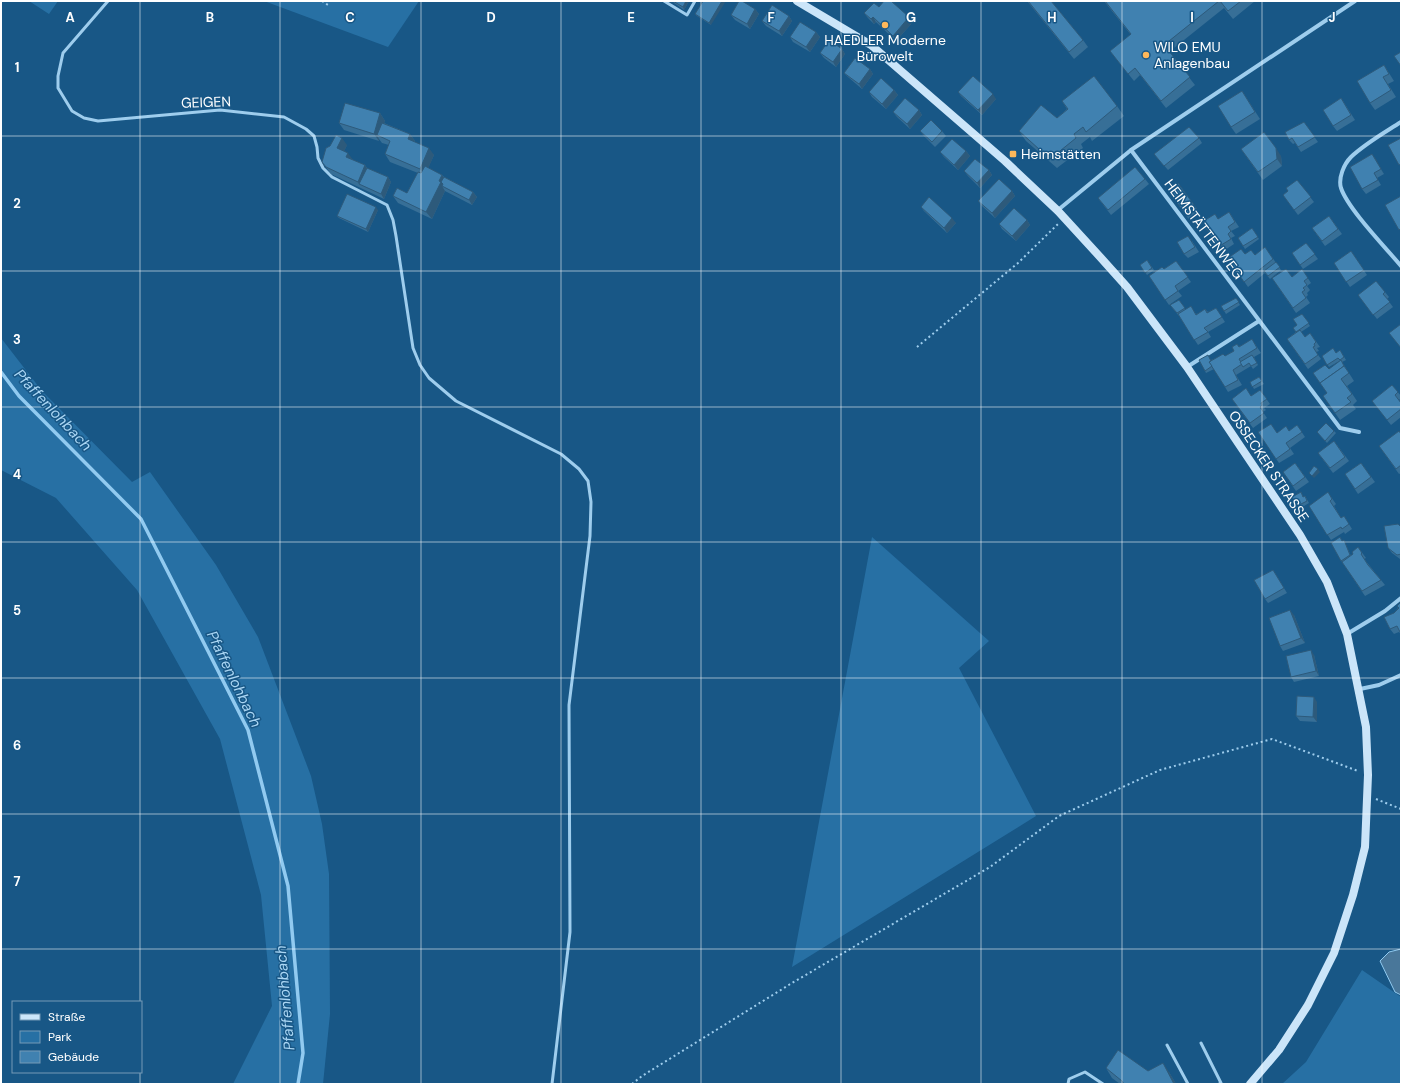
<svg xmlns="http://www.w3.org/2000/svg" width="1402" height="1085" viewBox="0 0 1402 1085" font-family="'DM Sans',sans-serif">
  <rect width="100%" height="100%" fill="#185786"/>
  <g fill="#2770a4">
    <polygon points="29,1 58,1 49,14"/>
    <polygon points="264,1 419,1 388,47"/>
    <polygon points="1,338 42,391 132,482 150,472 216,565 258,637 311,776 322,824 329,874 330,1014 323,1084 233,1084 272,1006 261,895 220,739 137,590 56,498 1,470"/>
    <polygon points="872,537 989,641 959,668 1036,816 792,967"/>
    <polygon points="1362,970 1401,997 1401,1084 1282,1084 1306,1062"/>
  </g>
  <polygon fill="#49779a" stroke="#91caf0" points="1401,949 1401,995 1395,992 1380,961 1389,952"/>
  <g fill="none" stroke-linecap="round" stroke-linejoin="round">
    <polyline stroke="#91caf0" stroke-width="3.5" points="1,372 19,396 141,519 248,730 288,886 303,1053 298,1084"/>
    <g stroke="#9ecded" stroke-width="2" stroke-dasharray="2 3" stroke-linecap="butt">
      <polyline points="322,1 328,5"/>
      <polyline points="917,347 1018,263 1058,224"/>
      <polyline points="1376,799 1401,809"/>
      <polyline points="632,1084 642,1076 792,983 990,867 1059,816 1160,770 1272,739 1358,771"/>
    </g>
    <g stroke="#9ecded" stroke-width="3">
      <polyline points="108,1 63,53 58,76 58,88 72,111 84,118 98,121 220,110 284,117 306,129 314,136 317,147 318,158 323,168 332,177 387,205 393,220 396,236 413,348 420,365 429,378 456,401 561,454 579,469 588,481 591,502 590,536 569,705 570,932 552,1084"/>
      <polyline points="664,1 687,15 695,1"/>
      <polyline points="1201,1043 1221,1083 1219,1084"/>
      <polyline points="1167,1045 1188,1084"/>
      <polyline points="1068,1084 1069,1079 1085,1072 1103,1084"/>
    </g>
    <g stroke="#9ecded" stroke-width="4">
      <path d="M 1401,122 C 1384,133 1366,143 1351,157 C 1344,164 1338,178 1341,188 C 1348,209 1386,248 1401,266"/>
      <polyline points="1131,150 1340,428 1359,432"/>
      <polyline points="1058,210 1131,150 1355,1"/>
      <polyline points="1187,367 1259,321"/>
      <polyline points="1347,634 1385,611 1401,598"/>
      <polyline points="1360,689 1379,685 1401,675"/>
    </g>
    <polyline stroke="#cbe5f9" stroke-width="8" points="797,1 871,45 1005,161 1058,211 1101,258 1127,287 1187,367 1300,535 1327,582 1347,634 1366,727 1368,775 1365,847 1353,895 1334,953 1308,1005 1279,1050 1250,1084"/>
  </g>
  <g fill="#376f97">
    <polygon points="673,1 689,1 684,10 674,3"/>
    <polygon points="703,1 711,25 697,16 695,14"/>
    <polygon points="1027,1 1051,1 1083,40 1088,47 1074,59"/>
    <polygon points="1104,1 1255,1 1233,19 1224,8 1169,52 1195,85 1166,108 1140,75 1134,81 1110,51 1131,35"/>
    <polygon points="879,7 909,17 913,22 896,41 876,22 874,24 868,18 864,13"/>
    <polygon points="755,9 759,14 750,29 735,20 731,15"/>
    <polygon points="789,16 792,21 782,36 766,26 762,21"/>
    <polygon points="816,32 820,37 810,52 793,42 790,37"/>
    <polygon points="842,49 845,54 836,67 824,58 820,53"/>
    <polygon points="1384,65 1394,81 1388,84 1396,97 1375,110 1370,103"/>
    <polygon points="870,69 873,74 862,89 848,77 844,73"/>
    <polygon points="894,90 898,95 886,109 872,97 869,92"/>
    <polygon points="1242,91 1260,119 1236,134 1231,127"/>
    <polygon points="958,92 996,99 982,115 961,96"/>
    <polygon points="1341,98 1355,120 1337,131 1333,126"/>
    <polygon points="1062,101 1117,106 1124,116 1092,141 1090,137 1081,144 1083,148 1057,168 1026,141 1019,131 1057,118 1067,109"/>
    <polygon points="919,110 922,115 910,129 897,117 893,112"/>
    <polygon points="380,113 385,121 384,123 410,134 415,141 415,142 434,155 428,168 442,175 444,177 473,192 477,197 472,205 445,191 432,219 398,203 393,196 407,193 418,173 390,162 385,154 389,145 382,143 379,139 379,141 344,130 339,123"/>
    <polygon points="1304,122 1318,142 1301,152 1295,143 1293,144 1289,140"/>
    <polygon points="920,131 942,131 946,136 935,147 924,136"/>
    <polygon points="1199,138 1202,143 1168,170 1154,154"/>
    <polygon points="347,145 344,151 353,160 365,165 367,168 388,177 391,182 384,199 331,174 322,162"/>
    <polygon points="1241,149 1281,156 1282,166 1263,180"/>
    <polygon points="966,151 970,156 958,170 944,157 940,152"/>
    <polygon points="1372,154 1384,174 1377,178 1381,185 1366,194 1362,189"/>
    <polygon points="989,170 992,175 980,188 968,176 964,171"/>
    <polygon points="1145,179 1149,184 1111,215 1098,198"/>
    <polygon points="1297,180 1314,202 1298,215 1283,195 1288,191"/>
    <polygon points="1178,183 1200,214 1190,221 1168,190"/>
    <polygon points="1012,191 1015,196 995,218 982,206 978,201"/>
    <polygon points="921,207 956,223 947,233 924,211"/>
    <polygon points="378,210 368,232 339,218 337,216"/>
    <polygon points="1229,212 1239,227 1231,231 1235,236 1231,238 1234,244 1222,252 1202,222 1218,219"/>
    <polygon points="1329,216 1342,234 1325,246 1312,228"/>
    <polygon points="1027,220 1030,225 1016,241 1002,229 999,224"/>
    <polygon points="1252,228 1259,239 1245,249 1238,238"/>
    <polygon points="1192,241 1199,252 1188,258 1184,254"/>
    <polygon points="1306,243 1318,259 1303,269 1292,253"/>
    <polygon points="1265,247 1281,270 1270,279 1265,273 1248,287 1228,258 1245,254 1255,255"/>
    <polygon points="1351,251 1367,275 1350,287 1334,263"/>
    <polygon points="1147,260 1154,270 1147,275 1140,265"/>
    <polygon points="1176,261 1191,282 1178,291 1182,296 1169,305 1149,276 1164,269"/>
    <polygon points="1302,269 1311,283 1307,286 1310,290 1307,293 1308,295 1306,297 1310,303 1296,313 1272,278 1292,277"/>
    <polygon points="1385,292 1389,297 1387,299 1393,307 1377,319 1358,295"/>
    <polygon points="1236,298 1240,305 1226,314 1221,306"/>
    <polygon points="1179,300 1185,309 1197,314 1205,309 1208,312 1216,308 1225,322 1208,332 1211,337 1198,345 1179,316 1170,305"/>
    <polygon points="1302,314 1310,326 1301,332 1305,337 1310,333 1320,347 1317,348 1319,351 1316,352 1321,359 1308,369 1287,339 1296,332 1297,325"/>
    <polygon points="1255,344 1261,353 1254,357 1258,365 1253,369 1251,366 1236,375 1242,385 1228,392 1214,369 1206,373 1205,371 1211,360 1225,356 1234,351 1239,346"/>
    <polygon points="1340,350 1346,360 1342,362 1354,381 1347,386 1357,401 1353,405 1356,409 1340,420 1323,396 1327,393 1329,369 1341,360 1329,367 1322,356 1336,353"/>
    <polygon points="1259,377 1264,384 1254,389 1250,382"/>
    <polygon points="1392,385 1401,396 1401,398 1399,400 1401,403 1401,417 1391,425 1372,401"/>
    <polygon points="1260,390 1270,404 1264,408 1266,410 1263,412 1267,418 1253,428 1232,399 1251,396"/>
    <polygon points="1297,425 1305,437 1290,448 1294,454 1279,463 1258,432 1277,432 1289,431"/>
    <polygon points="1334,431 1336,433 1327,443 1317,432"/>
    <polygon points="1401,434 1401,473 1399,474 1379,446"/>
    <polygon points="1334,441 1349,461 1333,473 1318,453"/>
    <polygon points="1295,463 1309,482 1296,491 1283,472"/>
    <polygon points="1361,463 1375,482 1358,494 1345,474"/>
    <polygon points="1305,496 1309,503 1299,509 1297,506"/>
    <polygon points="1331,497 1336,504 1334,506 1341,518 1344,516 1352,529 1345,534 1344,532 1331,540 1309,506"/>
    <polygon points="1401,526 1401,559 1400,559 1392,553 1388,548"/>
    <polygon points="1342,541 1345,543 1351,556 1353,554 1358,547 1366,558 1364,559 1369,565 1385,585 1365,596 1342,562 1331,543"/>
    <polygon points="1273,570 1287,593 1268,603 1265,599"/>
    <polygon points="1401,602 1401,634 1399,632 1394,634 1390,629 1394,613 1398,608 1397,606"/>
    <polygon points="1294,615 1305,643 1283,651 1280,646"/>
    <polygon points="1314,655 1319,676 1294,682 1291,677"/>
    <polygon points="1317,702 1317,722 1300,721 1296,716"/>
    <polygon points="1106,1068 1169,1072 1176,1084 1120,1084 1112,1078"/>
  </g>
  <g fill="#2d5a7b">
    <polygon points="686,1 689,1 684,10 683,7"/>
    <polygon points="722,1 726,1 711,25 709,23"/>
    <polygon points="755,9 759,14 750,29 747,24"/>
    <polygon points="789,16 792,21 782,36 779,31"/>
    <polygon points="873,17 876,22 874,24 871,19"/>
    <polygon points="909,17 913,22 896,41 893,36"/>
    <polygon points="816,32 820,37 810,52 806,47"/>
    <polygon points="842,49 845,54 836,67 833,62"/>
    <polygon points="870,69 873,74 862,89 859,84"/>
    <polygon points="894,90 898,95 886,109 882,104"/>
    <polygon points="993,94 996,99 982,115 978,110"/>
    <polygon points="919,110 922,115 910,129 907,124"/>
    <polygon points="380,113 385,121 380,137 377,135 379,139 379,141 374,134"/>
    <polygon points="410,134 415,141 413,147 408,139"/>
    <polygon points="342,138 347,145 342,156 337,148"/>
    <polygon points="429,148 434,155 425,176 420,169"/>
    <polygon points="1276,148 1281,156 1282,166 1277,159"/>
    <polygon points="966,151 970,156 958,170 954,165"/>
    <polygon points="348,153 353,160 346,157"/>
    <polygon points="1372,154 1376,159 1384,174"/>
    <polygon points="365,165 370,173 359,184 358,182"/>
    <polygon points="989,170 992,175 980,188 977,183"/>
    <polygon points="442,175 447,182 442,186 445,191 432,219 426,212"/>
    <polygon points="388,177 391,182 384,199 381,194"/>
    <polygon points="1012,191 1015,196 995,218 992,213"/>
    <polygon points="473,192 477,197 472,205 469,200"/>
    <polygon points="376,207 378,210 368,232 366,229"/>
    <polygon points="952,218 956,223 947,233 944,228"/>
    <polygon points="1027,220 1030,225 1016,241 1012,236"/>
    <polygon points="1318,469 1320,472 1314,478 1312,476"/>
    <polygon points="1290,610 1294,615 1305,643 1301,638"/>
    <polygon points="1311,650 1314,655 1319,676 1316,671"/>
    <polygon points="1314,697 1317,702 1317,722 1313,717"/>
    <polygon points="1163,1063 1169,1072 1176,1084 1174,1084"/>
  </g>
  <g fill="#4081b0" stroke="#2d5a7b">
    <polygon points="673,1 686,1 683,7"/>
    <polygon points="703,1 722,1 709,23 695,14"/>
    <polygon points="739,1 742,1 755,9 747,24 731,15"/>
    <polygon points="884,1 891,1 909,17 893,36 873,17 871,19 864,13 874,3 879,7"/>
    <polygon points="1028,1 1051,1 1083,40 1069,52"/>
    <polygon points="1105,1 1219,1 1164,45 1190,77 1161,101 1135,68 1128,74 1110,51 1131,34"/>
    <polygon points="1220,1 1241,1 1228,11"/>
    <polygon points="772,5 789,16 779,31 762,21"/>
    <polygon points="800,22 816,32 806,47 790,37"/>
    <polygon points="829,40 842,49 833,62 820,53"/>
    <polygon points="1401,52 1401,66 1394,56"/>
    <polygon points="855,58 870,69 859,84 844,73"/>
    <polygon points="1384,65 1389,74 1383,77 1391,90 1370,103 1357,81"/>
    <polygon points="973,76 993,94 978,110 958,92"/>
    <polygon points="1094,76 1117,106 1086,132 1083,127 1074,134 1076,138 1050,159 1019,131 1041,105 1057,118 1068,109 1062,101"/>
    <polygon points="881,78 894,90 882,104 869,92"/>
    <polygon points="1242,91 1255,112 1231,127 1218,106"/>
    <polygon points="905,98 919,110 907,124 893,112"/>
    <polygon points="1341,98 1351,115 1333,126 1323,110"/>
    <polygon points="345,103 380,113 374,134 339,123"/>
    <polygon points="931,120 942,131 932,142 920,131"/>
    <polygon points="1304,122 1315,137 1298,147 1292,138 1289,140 1285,132"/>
    <polygon points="382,123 410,134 408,139 429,148 420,169 385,154 390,141 377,135"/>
    <polygon points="1189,127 1199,138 1164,166 1154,154"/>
    <polygon points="1264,132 1276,148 1277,159 1258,172 1241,149"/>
    <polygon points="336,135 342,138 337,148 348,153 346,157 365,165 358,182 326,167 322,162 326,148 330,146"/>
    <polygon points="1401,138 1401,164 1399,165 1388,145"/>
    <polygon points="952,139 966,151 954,165 940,152"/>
    <polygon points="1372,154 1381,169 1374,173 1378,180 1362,189 1350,167"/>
    <polygon points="975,159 989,170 977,183 964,171"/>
    <polygon points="425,166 442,175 439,181 441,182 426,212 393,196 397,188 407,193 418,172 421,173"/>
    <polygon points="1135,167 1145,179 1108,210 1098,198"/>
    <polygon points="367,168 388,177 381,194 359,184"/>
    <polygon points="444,177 473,192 469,200 442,186 443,184 441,182"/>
    <polygon points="999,179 1012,191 992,213 978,201"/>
    <polygon points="1297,180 1311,197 1294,210 1283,195 1288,191 1286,188"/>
    <polygon points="1178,183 1197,209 1187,216 1168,190"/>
    <polygon points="347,194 376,207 366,229 337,216"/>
    <polygon points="1401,196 1401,228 1399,230 1385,205"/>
    <polygon points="929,197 952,218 944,228 921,207"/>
    <polygon points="1014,208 1027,220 1012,236 999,224"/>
    <polygon points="1229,212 1235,222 1228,227 1231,231 1228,234 1231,239 1218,247 1202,222 1215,214 1218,219"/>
    <polygon points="1329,216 1338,229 1322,241 1312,228"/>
    <polygon points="1252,228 1258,237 1243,246 1238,238"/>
    <polygon points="1188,236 1195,247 1184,254 1177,242"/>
    <polygon points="1306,243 1315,254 1300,265 1292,253"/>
    <polygon points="1265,247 1273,259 1244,282 1228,258 1241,249 1245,254 1251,250 1255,255"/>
    <polygon points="1351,251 1364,270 1346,282 1334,263"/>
    <polygon points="1147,260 1152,268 1145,273 1140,265"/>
    <polygon points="1176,261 1188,277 1175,286 1178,291 1165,300 1149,276 1162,267 1164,269"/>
    <polygon points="1276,262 1280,267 1268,276 1264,271"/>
    <polygon points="1286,269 1292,277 1302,269 1308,278 1304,281 1307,285 1303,288 1305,290 1302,292 1306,298 1293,308 1272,278"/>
    <polygon points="1376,281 1385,292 1383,294 1390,302 1373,315 1358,295"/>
    <polygon points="1236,298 1239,302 1224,311 1221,306"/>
    <polygon points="1179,300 1185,308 1177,313 1170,305"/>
    <polygon points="1191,306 1196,315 1205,309 1207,313 1216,308 1222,317 1204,328 1208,332 1194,340 1178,314"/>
    <polygon points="1302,314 1309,323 1296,332 1293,328 1297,325 1293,319"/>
    <polygon points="1401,324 1401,348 1389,333"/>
    <polygon points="1300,330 1305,337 1310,333 1316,342 1314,344 1315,346 1313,347 1318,355 1305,364 1287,339"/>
    <polygon points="1252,339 1257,348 1239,359 1242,364 1233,370 1238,380 1225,387 1209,362 1223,354 1225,356 1234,351 1232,347 1237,344 1239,347"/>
    <polygon points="1333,348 1336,353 1340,350 1344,357 1340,360 1338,358 1327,365 1322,356"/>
    <polygon points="1208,355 1211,361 1209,362 1212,366 1205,371 1199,360"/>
    <polygon points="1252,355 1257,363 1251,366 1249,363 1243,367 1240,362"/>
    <polygon points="1341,360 1344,366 1320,383 1313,373 1325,365 1329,369"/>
    <polygon points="1344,366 1349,373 1341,379 1352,394 1347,398 1351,402 1335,413 1323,396 1327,393 1320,383"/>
    <polygon points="1259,377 1262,381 1252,387 1250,382"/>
    <polygon points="1392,385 1398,392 1395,395 1401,403 1401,409 1387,420 1372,401"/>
    <polygon points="1246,388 1251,396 1260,390 1267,399 1261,403 1262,405 1260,407 1264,413 1250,423 1232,399"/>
    <polygon points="1326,423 1334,431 1325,441 1317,432"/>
    <polygon points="1271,424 1277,433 1286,426 1289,431 1297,425 1302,432 1286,443 1290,449 1276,459 1258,432"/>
    <polygon points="1399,431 1401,434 1401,457 1400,458 1401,459 1401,465 1396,469 1379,446"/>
    <polygon points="1334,441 1345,457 1330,468 1318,453"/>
    <polygon points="1295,463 1305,477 1293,486 1283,472"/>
    <polygon points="1361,463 1371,477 1355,489 1345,474"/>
    <polygon points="1314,466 1318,469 1312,476 1309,473"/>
    <polygon points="1301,492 1303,497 1305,496 1307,501 1297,506 1292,497"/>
    <polygon points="1328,492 1332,499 1330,501 1341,518 1344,516 1349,524 1342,529 1341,527 1327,535 1309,506"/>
    <polygon points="1398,524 1400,526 1401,526 1401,554 1397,555 1388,548 1384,526"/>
    <polygon points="1340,537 1342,541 1344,540 1350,555 1341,561 1331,543"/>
    <polygon points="1358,547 1362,553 1361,554 1368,565 1381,580 1362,591 1342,562 1353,554 1352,552"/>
    <polygon points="1273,570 1284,588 1265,599 1254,580"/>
    <polygon points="1401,602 1401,632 1400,632 1397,626 1390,629 1384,617 1394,613 1399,608 1397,606"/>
    <polygon points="1290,610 1301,638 1280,646 1269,618"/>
    <polygon points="1311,650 1316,671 1291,677 1286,656"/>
    <polygon points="1297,696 1314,697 1313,717 1296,716"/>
    <polygon points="1118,1050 1148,1071 1163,1063 1174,1084 1124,1084 1122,1081 1106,1068"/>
  </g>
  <path fill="none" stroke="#fff" stroke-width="1" stroke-opacity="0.55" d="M 140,1 L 140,1002M 280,1 L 280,1084M 421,1 L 421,1084M 561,1 L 561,1084M 701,1 L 701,1084M 841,1 L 841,1084M 981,1 L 981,1084M 1122,1 L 1122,1084M 1262,1 L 1262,1084M 1,136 L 1401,136M 1,271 L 1401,271M 1,407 L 1401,407M 1,542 L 1401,542M 1,678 L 1401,678M 1,814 L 1401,814M 1,949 L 1401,949M 140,1072 L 140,1084"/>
  <g fill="#ffb85a" stroke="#185786" stroke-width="1.5">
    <circle cx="885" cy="25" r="4"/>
    <circle cx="1146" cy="55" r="4"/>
    <rect x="1009" y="150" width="8" height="8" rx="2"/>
  </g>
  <g text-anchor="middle" stroke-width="3" stroke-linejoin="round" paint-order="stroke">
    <g font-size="14" fill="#fff" stroke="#185786" text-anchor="start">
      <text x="885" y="45" text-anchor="middle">HAEDLER Moderne<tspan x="885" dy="16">Bürowelt</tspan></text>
      <text x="1154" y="52">WILO EMU<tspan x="1154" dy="16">Anlagenbau</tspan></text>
      <text x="1021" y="159">Heimstätten</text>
    </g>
    <g font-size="14" fill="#fff" stroke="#185786">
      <text transform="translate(206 102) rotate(-2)" y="5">GEIGEN</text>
      <text transform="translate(1204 229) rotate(53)" y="5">HEIMSTÄTTENWEG</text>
      <text transform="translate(1269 466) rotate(56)" y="5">OSSECKER STRASSE</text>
    </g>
    <g font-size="15" font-style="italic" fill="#aad6f4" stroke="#185786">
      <text transform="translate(53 410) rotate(47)" y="5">Pfaffenlohbach</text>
      <text transform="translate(234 679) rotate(64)" y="5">Pfaffenlohbach</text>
      <text transform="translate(285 998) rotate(-95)" y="5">Pfaffenlohbach</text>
    </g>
  </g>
  <g font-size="13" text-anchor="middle" font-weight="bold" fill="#fff" stroke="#185786" stroke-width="3" stroke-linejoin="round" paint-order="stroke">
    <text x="70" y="22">A</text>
    <text x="210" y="22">B</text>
    <text x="350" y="22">C</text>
    <text x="491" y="22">D</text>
    <text x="631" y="22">E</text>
    <text x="771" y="22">F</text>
    <text x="911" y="22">G</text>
    <text x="1052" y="22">H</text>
    <text x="1192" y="22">I</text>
    <text x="1332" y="22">J</text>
    <text x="17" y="72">1</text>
    <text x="17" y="208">2</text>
    <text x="17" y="344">3</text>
    <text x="17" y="479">4</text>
    <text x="17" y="615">5</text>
    <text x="17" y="750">6</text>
    <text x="17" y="886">7</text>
  </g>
  <rect width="1402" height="1085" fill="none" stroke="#ffffff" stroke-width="4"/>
  <rect x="12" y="1001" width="130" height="72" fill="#185786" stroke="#749ab6"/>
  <rect x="20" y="1014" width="20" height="6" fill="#cbe5f9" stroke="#749ab6"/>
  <text x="48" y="1021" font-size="12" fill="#ffffff">Straße</text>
  <rect x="20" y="1031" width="20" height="12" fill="#2770a4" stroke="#749ab6"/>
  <text x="48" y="1041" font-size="12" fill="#ffffff">Park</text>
  <rect x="20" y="1051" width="20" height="12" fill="#4081b0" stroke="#749ab6"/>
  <text x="48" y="1061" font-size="12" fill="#ffffff">Gebäude</text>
</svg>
